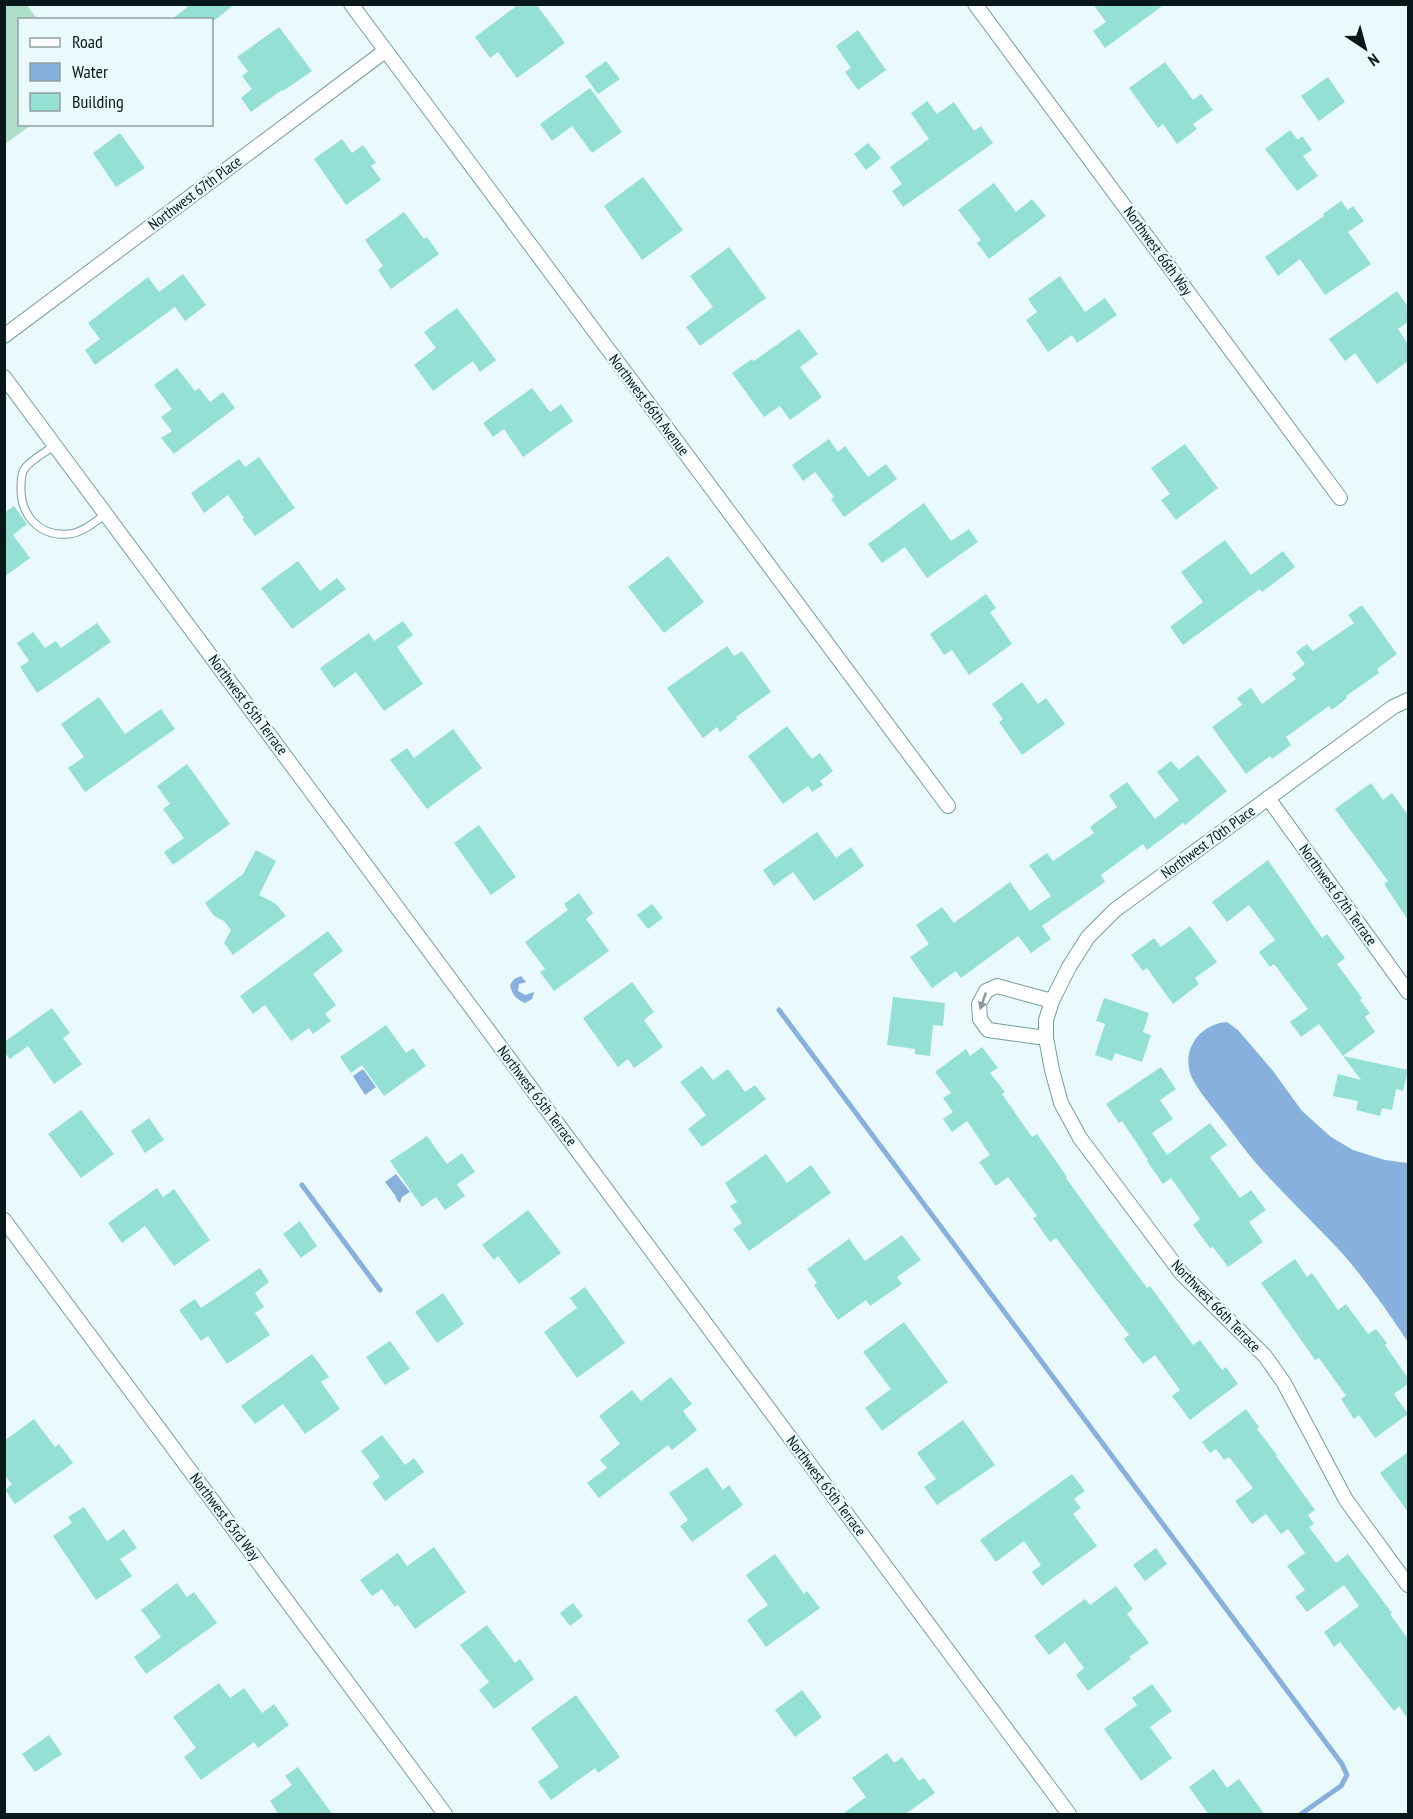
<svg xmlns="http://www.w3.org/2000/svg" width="1413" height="1819" viewBox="0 0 1413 1819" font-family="'PT Sans Narrow',sans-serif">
  <rect width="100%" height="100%" fill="#eafafc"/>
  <polygon fill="#ade0c7" points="5,4 27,5 37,19 20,20 20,124 31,125 5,144"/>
  <g fill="#87b0dc">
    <path d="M 521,976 L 526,982 L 519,984 L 518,991 L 525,995 L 534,992 L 532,999 L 525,1003 C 516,999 512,995 510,985 L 514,979 Z"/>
    <path d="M 1227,1022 L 1238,1030 L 1273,1071 L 1302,1111 L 1331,1137 L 1353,1150 L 1385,1160 L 1408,1163 L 1408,1342 C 1388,1312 1367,1282 1343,1254 C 1314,1223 1283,1194 1255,1162 C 1245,1150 1236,1138 1227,1126 C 1215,1110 1201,1095 1192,1078 C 1180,1051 1199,1024 1227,1022 Z"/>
    <polygon points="363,1069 376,1087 365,1095 353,1076"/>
    <polygon points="396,1174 410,1192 402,1197 400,1203 397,1200 395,1195 385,1182"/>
  </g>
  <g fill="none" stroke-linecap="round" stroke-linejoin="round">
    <g stroke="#87b0dc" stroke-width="5">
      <polyline points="779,1010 1342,1764 1347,1775 1341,1786 1301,1814"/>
      <polyline points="302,1185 380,1290"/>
    </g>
  </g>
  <g fill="#94e0d5">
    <polygon points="191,4 235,4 215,20 171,20"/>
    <polygon points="519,4 536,4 565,43 517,78 498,52 490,58 475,37"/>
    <polygon points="1093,4 1165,4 1105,48 1093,31 1106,22"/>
    <polygon points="279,27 312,71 283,91 282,90 251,112 241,98 252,89 242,76 248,71 237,57"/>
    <polygon points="858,30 886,70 858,90 845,72 851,68 836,46"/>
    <polygon points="606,61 620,79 598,94 585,76"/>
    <polygon points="1165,62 1193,100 1201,94 1213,110 1193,124 1197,129 1177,144 1163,124 1158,128 1129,88"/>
    <polygon points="1328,77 1345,102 1319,121 1301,96"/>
    <polygon points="590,88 622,132 592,153 572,126 552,141 540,124"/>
    <polygon points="927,101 937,114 954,102 974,131 981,126 993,143 903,207 892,191 902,184 890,167 929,139 911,113"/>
    <polygon points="1290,130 1298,140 1302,136 1312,150 1303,156 1318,176 1297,191 1265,149"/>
    <polygon points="120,133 145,168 116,187 93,153"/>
    <polygon points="342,139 352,153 363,145 376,163 371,166 381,180 346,205 314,159"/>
    <polygon points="868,143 881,158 866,170 854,154"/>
    <polygon points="643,177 683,230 642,260 604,206"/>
    <polygon points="994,183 1016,212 1032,199 1046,216 989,259 977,243 981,240 958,210"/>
    <polygon points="1341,201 1348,210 1353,206 1364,221 1348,232 1371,264 1325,295 1300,259 1278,276 1265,257 1324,216 1323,214"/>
    <polygon points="404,212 424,239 427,237 439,254 391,289 378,270 383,266 365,240"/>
    <polygon points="729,247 766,298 700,346 686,327 713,307 690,276"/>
    <polygon points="183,274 206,305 185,321 175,307 95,365 85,350 100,339 88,323 148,277 159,292"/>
    <polygon points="1060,276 1085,312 1105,298 1117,315 1077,343 1072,335 1048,352 1026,320 1037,312 1028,299"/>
    <polygon points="1397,291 1408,307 1408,322 1398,329 1408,344 1408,361 1377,384 1355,353 1345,361 1329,339"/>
    <polygon points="457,308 496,360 480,372 473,361 433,391 414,365 436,348 424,332"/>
    <polygon points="799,329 818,354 800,367 822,397 790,420 780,406 764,417 732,373 752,359 754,361"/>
    <polygon points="177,368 195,391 199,388 210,402 223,392 235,408 174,454 161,438 172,431 161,417 172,409 154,385"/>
    <polygon points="532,388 550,412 561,404 573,421 523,457 504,429 493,437 483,423"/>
    <polygon points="829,439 838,452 845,446 868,477 886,464 897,479 844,517 831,499 834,497 815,472 803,481 792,465"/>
    <polygon points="1185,444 1218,488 1176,520 1161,500 1170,494 1151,468"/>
    <polygon points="259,457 295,508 255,536 242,519 244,518 228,495 204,513 191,493 239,459 245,467"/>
    <polygon points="924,503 951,541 969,529 978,542 927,578 905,547 882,563 868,544"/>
    <polygon points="14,506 27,524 13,535 30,558 4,577 4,513"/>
    <polygon points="1225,540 1251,575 1283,551 1295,567 1262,592 1260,589 1183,645 1170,627 1203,602 1181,572"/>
    <polygon points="668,556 704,602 664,633 628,587"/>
    <polygon points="298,561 320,591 337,578 346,589 292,629 261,588"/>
    <polygon points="986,594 996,608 990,612 1012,644 969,675 952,650 944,655 930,634"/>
    <polygon points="1362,605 1397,654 1377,669 1379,673 1346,696 1347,698 1332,710 1329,706 1286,737 1291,745 1272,759 1270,756 1246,774 1212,727 1242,705 1237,698 1251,688 1262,704 1296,679 1292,674 1305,664 1296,652 1307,644 1313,651 1354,623 1348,615"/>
    <polygon points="403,621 413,635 397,647 423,684 384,711 356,672 334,688 320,668 369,633 374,641"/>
    <polygon points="97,623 111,642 37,693 20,667 29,661 17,643 33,632 45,648 56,641 61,648"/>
    <polygon points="727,646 734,656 742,651 771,692 736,717 737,719 720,732 717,727 703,738 667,688"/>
    <polygon points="1022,682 1038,704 1046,698 1065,724 1022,755 999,722 1003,719 992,704"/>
    <polygon points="99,697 125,734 161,709 175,729 85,792 68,768 84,757 61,724"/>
    <polygon points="787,726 812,759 820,753 833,771 820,781 823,785 812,792 808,786 783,804 748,756"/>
    <polygon points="453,729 482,768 427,809 390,760 407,748 414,758"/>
    <polygon points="1198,755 1227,791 1185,825 1183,823 1147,850 1143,844 1101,875 1105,882 1042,926 1051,939 1031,953 1018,936 961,978 956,971 932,988 910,957 929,944 916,925 942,907 954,923 1010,882 1030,911 1051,896 1029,865 1047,853 1053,861 1094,833 1090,827 1117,807 1109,795 1127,782 1155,819 1179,800 1157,772 1171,761 1179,770"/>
    <polygon points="187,764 230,824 173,865 164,852 184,838 163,809 170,804 157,786"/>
    <polygon points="1371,783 1383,800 1392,793 1408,815 1408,920 1384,884 1388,881 1335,809"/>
    <polygon points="479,825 516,877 491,895 454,843"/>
    <polygon points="817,832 836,858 851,847 864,866 814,901 793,872 774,886 763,870"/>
    <polygon points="256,850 276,861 259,895 276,904 286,916 233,955 224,943 231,930 224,921 214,916 205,903 243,874"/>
    <polygon points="1268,860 1322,938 1327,934 1345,958 1337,964 1362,998 1360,1000 1370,1013 1365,1017 1375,1032 1343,1056 1408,1070 1403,1091 1396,1089 1392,1110 1382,1108 1380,1116 1356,1110 1358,1101 1333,1096 1338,1074 1361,1080 1319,1024 1301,1037 1290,1022 1308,1009 1274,964 1270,967 1259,952 1275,940 1249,905 1227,922 1212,902"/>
    <polygon points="579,893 593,913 586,919 609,951 554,991 540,972 545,969 525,942 568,910 564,904"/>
    <polygon points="652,904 663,918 648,929 637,915"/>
    <polygon points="1190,926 1217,962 1195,978 1199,984 1173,1004 1147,968 1143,971 1131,955 1154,938 1161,947"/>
    <polygon points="328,931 343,951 313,974 336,1005 325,1014 331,1021 313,1034 309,1028 291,1041 265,1005 253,1014 240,996"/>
    <polygon points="632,982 654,1012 644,1020 663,1047 634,1068 628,1059 618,1067 583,1018"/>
    <polygon points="893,997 945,1003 943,1026 933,1025 930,1056 915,1054 915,1049 887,1045"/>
    <polygon points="1104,998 1149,1013 1143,1032 1151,1035 1142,1062 1115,1053 1112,1061 1095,1055 1105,1024 1096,1021"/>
    <polygon points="52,1008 70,1033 63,1038 82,1064 54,1084 28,1046 10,1059 4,1052 4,1042"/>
    <polygon points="386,1025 406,1053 413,1048 426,1066 384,1096 362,1065 351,1073 340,1057"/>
    <polygon points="982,1047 998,1068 990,1073 1005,1092 1002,1094 1032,1137 1037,1134 1067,1177 1066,1178 1100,1225 1147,1288 1150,1286 1193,1345 1200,1340 1222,1370 1226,1367 1238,1384 1190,1420 1172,1396 1180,1390 1155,1355 1143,1364 1124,1339 1129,1335 1056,1238 1050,1242 1033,1218 1037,1216 1008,1177 996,1186 979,1162 990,1155 967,1121 952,1132 943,1119 953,1112 943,1098 951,1093 935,1072 966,1049 970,1056"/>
    <polygon points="702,1066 713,1080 728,1069 745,1092 755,1085 766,1099 702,1147 688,1129 706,1115 680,1082"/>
    <polygon points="1161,1067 1176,1089 1160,1100 1173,1119 1152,1133 1167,1155 1210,1123 1227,1145 1210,1157 1240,1198 1251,1190 1266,1210 1249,1222 1263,1242 1228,1267 1213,1247 1210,1248 1193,1225 1200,1219 1171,1178 1163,1184 1147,1161 1148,1160 1122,1121 1119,1123 1106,1104"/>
    <polygon points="81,1110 114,1154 81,1178 48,1134"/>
    <polygon points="149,1118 164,1140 145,1153 131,1131"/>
    <polygon points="427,1136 447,1164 462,1153 475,1172 457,1184 465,1196 445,1210 436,1197 422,1207 390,1161"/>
    <polygon points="766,1154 787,1183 811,1165 831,1193 749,1251 733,1229 742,1223 730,1206 737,1202 725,1183"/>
    <polygon points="157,1188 163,1197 174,1189 210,1240 174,1266 145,1226 122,1243 108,1223"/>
    <polygon points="528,1210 561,1253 519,1284 498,1256 494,1260 482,1245"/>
    <polygon points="300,1221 317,1246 301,1258 283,1234"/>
    <polygon points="902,1235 921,1260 897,1277 902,1284 870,1306 866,1300 838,1320 814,1285 817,1283 807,1269 849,1239 865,1261"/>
    <polygon points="1295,1259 1307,1277 1312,1273 1338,1310 1346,1304 1368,1334 1376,1329 1387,1343 1385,1345 1408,1378 1408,1384 1394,1394 1408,1414 1375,1438 1359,1415 1354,1419 1341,1399 1346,1396 1319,1358 1315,1360 1261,1283"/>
    <polygon points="260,1268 269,1282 255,1293 264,1307 255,1313 270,1335 227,1364 208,1336 201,1341 179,1310 195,1299 201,1308"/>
    <polygon points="585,1287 625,1343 577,1378 544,1332 577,1308 570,1298"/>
    <polygon points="443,1293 464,1324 437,1343 415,1312"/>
    <polygon points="904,1322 948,1382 882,1431 865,1408 891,1389 863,1352"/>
    <polygon points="390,1341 410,1369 385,1385 366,1357"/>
    <polygon points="312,1354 329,1377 321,1382 340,1409 305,1434 283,1404 255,1424 241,1406"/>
    <polygon points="671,1377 692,1404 683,1411 697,1430 672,1450 668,1445 599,1498 587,1483 607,1468 600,1460 620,1444 599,1416 632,1390 641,1401"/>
    <polygon points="1246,1409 1259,1427 1257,1429 1277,1455 1276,1456 1315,1510 1308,1515 1314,1524 1309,1527 1336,1563 1348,1554 1392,1613 1390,1614 1408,1639 1408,1719 1399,1706 1394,1711 1340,1642 1334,1647 1324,1632 1359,1606 1344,1585 1307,1612 1295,1597 1305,1590 1287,1566 1305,1553 1288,1529 1281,1534 1266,1514 1252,1524 1235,1501 1253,1488 1229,1457 1224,1460 1216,1449 1210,1453 1202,1442"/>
    <polygon points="34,1419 55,1447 59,1444 73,1463 15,1504 5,1490 12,1484 4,1474 4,1441"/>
    <polygon points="963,1420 995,1465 937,1505 924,1487 936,1479 917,1453"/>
    <polygon points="382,1435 405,1465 414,1458 424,1472 385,1501 372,1483 380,1477 361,1451"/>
    <polygon points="1408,1452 1408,1512 1380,1473"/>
    <polygon points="707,1467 723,1490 729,1485 743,1505 692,1542 680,1526 688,1520 669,1493"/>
    <polygon points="1072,1474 1085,1491 1074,1499 1081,1508 1073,1514 1097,1546 1042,1586 1032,1572 1041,1565 1024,1541 996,1562 980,1540"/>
    <polygon points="84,1507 107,1541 124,1529 137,1548 120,1559 132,1576 96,1600 53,1536 72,1523 68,1517"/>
    <polygon points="434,1547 466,1592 415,1629 398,1605 395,1607 382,1589 372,1596 360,1580 398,1553 407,1566"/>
    <polygon points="1156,1548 1167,1564 1145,1581 1133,1565"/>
    <polygon points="775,1554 804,1594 807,1591 820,1608 766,1647 747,1620 768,1605 746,1575"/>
    <polygon points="177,1583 187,1597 194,1592 217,1623 146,1674 134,1657 161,1637 141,1610"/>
    <polygon points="1116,1586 1133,1609 1127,1614 1149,1643 1129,1657 1131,1659 1088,1691 1076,1675 1084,1668 1065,1642 1049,1655 1034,1636 1085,1599 1090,1605"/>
    <polygon points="573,1603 583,1616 570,1626 560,1613"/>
    <polygon points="487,1625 515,1663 520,1659 534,1679 494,1709 479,1690 489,1682 460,1645"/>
    <polygon points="219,1683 230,1698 244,1688 262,1713 274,1704 289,1725 258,1748 254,1742 201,1780 184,1757 196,1748 173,1717"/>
    <polygon points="1152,1684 1172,1711 1150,1727 1172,1758 1141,1781 1104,1729 1137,1705 1132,1698"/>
    <polygon points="802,1690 822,1717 795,1737 775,1710"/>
    <polygon points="576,1695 620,1757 598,1773 595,1768 551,1800 538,1782 559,1767 531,1728"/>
    <polygon points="49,1735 62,1754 35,1772 22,1754"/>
    <polygon points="887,1753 894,1763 902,1757 919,1781 924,1778 935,1793 904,1815 841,1815 866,1797 852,1778"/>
    <polygon points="298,1767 333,1815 279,1815 270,1801 292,1785 285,1776"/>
    <polygon points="1214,1769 1227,1788 1239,1779 1265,1815 1209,1815 1189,1787"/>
  </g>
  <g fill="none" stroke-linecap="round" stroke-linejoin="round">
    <defs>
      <path id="service" d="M 55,445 C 46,452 32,459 25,468 C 22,472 21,480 21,486 C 20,515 39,537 69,534 C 82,533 96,521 106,514"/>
      <g id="minor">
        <polyline points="351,4 948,806"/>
        <polyline points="975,4 1340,498"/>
        <polyline points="4,336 385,51"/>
        <polyline points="4,377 1069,1814"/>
        <polyline points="1408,700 1393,707 1115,910 1088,937 1069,967 1052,1001 1046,1020 1046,1038 1052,1070 1061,1103 1080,1138 1182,1274 1265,1356 1284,1383 1346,1500 1408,1585"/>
        <polyline points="1268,798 1408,992"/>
        <polyline points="1046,1038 988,1030 980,1019 979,1004 986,991 997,986 1052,1001"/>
        <polyline points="4,1220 445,1814"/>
      </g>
    </defs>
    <use href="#service" stroke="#769ea3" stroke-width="9"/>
    <use href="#minor" stroke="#769ea3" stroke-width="16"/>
    <use href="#service" stroke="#fff" stroke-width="7"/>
    <use href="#minor" stroke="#fff" stroke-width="14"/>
  </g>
  <defs><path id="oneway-solid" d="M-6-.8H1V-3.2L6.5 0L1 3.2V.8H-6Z" transform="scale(1.5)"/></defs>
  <use fill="#909798" href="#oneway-solid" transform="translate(983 1001) rotate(109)"/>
  <g text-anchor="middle" stroke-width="4.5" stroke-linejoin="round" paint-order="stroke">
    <g font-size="15" fill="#08181a" stroke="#eafafc">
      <text transform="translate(195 193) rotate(-37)" y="5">Northwest 67th Place</text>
      <text transform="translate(1158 251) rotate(54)" y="5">Northwest 66th Way</text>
      <text transform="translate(649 405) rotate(53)" y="5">Northwest 66th Avenue</text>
      <text transform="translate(248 705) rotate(53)" y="5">Northwest 65th Terrace</text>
      <text transform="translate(1208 842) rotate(-36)" y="5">Northwest 70th Place</text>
      <text transform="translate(1338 895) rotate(54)" y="5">Northwest 67th Terrace</text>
      <text transform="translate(537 1096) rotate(53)" y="5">Northwest 65th Terrace</text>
      <text transform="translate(1216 1306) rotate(46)" y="5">Northwest 66th Terrace</text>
      <text transform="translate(826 1486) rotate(53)" y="5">Northwest 65th Terrace</text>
      <text transform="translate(225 1517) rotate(53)" y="5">Northwest 63rd Way</text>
    </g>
  </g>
  <rect width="1413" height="1819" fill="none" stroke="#08181a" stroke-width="12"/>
  <rect x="18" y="18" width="195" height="108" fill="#eafafc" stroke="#90a0a2" stroke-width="1.5"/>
  <rect x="30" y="38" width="30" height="9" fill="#ffffff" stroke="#90a0a2" stroke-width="1.5"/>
  <text x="72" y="48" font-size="18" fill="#08181a">Road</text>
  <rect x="30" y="63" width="30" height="18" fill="#87b0dc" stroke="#90a0a2" stroke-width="1.5"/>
  <text x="72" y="78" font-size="18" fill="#08181a">Water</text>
  <rect x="30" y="93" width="30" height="18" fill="#94e0d5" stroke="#90a0a2" stroke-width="1.5"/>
  <text x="72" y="108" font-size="18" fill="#08181a">Building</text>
  <g transform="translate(1365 48) rotate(144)" stroke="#eafafc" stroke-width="4.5" paint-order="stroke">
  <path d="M0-4.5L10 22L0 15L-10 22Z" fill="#08181a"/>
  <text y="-9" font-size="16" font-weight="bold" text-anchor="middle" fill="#08181a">N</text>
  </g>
</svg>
